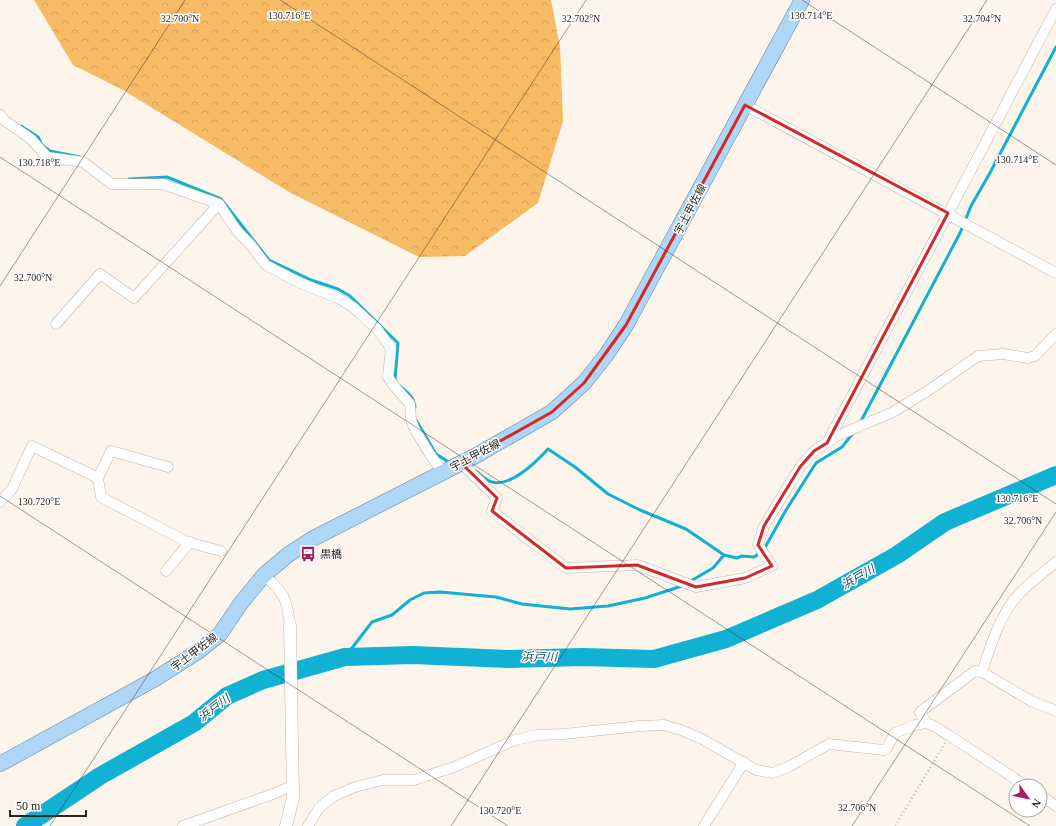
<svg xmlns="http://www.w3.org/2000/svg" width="1056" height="826" viewBox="0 0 1056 826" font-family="'Times New Roman','Noto Sans JP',serif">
  <defs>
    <pattern id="forest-crowns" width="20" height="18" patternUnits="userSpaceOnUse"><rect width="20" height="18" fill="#f7ba65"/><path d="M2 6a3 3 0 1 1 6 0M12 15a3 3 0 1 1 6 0" fill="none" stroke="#d4a057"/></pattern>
  </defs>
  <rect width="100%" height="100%" fill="#fdf5ec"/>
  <polygon fill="url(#forest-crowns)" points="34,0 551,0 560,47 563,121 538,203 465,256 419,257 289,192 123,90 73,65"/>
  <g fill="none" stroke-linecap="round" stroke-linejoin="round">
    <g stroke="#10b1d2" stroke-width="3">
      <polyline points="21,126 38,137 42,145 50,151 80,157"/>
      <polyline points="129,179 167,177 221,199 269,260 311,280 338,289 350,296 398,343 395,380"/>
      <path d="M 400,386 C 407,392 414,397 415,407"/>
      <polyline points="416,420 436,454 450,463"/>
      <polyline points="860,423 960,233 971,206 991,171 1056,47"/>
      <path d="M 476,471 C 481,475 487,481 492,482 C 511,487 537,461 548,449 L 575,467 L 608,494 L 640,510 L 686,529 L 724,555 L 737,558 L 742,556 L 754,557 L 763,551 L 786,510 L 816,463 L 842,447 L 854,432"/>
      <polyline points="689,582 713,568 724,555"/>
      <polyline points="345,657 372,622 392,615 410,600 424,593 440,592 496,597 522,604 570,609 608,606 645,598 685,585"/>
    </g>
    <polyline stroke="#10b1d2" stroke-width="18" points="25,826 100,776 194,723 227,696 263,680 345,657 413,655 508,659 583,657 654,659 726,639 817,600 897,555 945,522 1056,475"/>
    <defs>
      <g id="minor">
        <polyline points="745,105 1056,273"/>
        <polyline points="0,115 5,121 31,139 47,157 83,162 112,184 163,184 219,204 237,231 250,244 266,265 298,282 338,298 353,307 377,329 391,348 388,377 395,387 410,404 411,420 415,430 431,456 443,472"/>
        <polyline points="56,324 100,274 134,298 219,204"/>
        <polyline points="828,441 1056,9"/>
        <polyline points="461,463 497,498 492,511 566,568 637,565 696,587 745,578 772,566 758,545 764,526 800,467 814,451 837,436 893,412 929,390 978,356 1003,354 1028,358 1035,356 1056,334"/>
        <polyline points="98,478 111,451 168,467"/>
        <polyline points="0,502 12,489 32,446 98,478 101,497 187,542 221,551"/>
        <polyline points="166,571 190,542"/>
        <path d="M 264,575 C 284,593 287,598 290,625"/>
        <path d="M 982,672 C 990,647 1001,611 1021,592 C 1032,581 1044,572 1056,562"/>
        <polyline points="926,723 920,712 975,671 982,672 1031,701 1056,711"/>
        <polyline points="1040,795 1056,806"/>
        <polyline points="183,826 273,794 294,785"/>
        <polyline points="308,826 319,808 334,796 355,787 383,780 414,780 454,767 515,740 537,735 564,734 640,726 664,725 681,730 702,739 756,770 773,773 788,767 829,744 884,750 887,748 895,733 915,725 926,723 934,726 950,736 1026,786"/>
        <polyline points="704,826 744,762"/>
      </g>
      <polyline id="tertiary" points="286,826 293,798 290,625"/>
      <polyline id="primary" points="0,764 155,679 199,651 220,634 241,603 264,575 289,554 312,539 477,455 552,412 584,383 607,354 626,325 802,0"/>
    </defs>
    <use href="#minor" stroke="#c5b39e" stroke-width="11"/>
    <use href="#tertiary" stroke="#c5b39e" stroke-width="13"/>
    <use href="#primary" stroke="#5e88a6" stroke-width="16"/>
    <polyline stroke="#b9b2a9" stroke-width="2" stroke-dasharray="1 3" stroke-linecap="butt" points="895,826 945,743"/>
    <use href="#minor" stroke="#fff" stroke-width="10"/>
    <use href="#tertiary" stroke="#fff" stroke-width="12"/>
    <use href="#primary" stroke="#aed7f6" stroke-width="15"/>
  </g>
  <path fill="none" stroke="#d62828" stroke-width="3" stroke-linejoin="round" d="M 745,105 L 948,213 L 827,443 L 814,451 L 800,467 L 764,526 L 758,545 L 772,566 L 745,578 L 696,587 L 637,565 L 566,568 L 492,511 L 497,498 L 461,463 L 552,412 L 584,383 L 626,325 Z"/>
  <path fill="none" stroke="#2d261e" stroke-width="1" stroke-opacity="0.45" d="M 280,0 L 1056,504M 802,0 L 1056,165M 0,157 L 1030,826M 0,286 L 185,0M 0,496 L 508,826M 50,826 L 586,0M 451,826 L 987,0M 852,826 L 1056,512"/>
  <defs>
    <symbol id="bus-bare" viewBox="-9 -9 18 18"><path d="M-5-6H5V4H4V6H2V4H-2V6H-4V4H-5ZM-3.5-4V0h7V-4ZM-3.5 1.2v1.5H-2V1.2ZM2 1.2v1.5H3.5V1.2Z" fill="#a71b5f" stroke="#fff" stroke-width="2.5" paint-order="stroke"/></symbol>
  </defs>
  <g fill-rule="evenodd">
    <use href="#bus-bare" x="297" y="543" width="22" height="22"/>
  </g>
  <g text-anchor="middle" stroke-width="3" stroke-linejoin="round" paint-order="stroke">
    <g font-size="11" fill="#2d261e" stroke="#fff">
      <text transform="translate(690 209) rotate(-62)" y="4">宇土甲佐線</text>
      <text transform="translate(475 455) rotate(-28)" y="4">宇土甲佐線</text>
      <text transform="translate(194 652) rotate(-37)" y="4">宇土甲佐線</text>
    </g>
    <g font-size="11" fill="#2d261e" stroke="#fff" text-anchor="start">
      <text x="320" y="558">黒橋</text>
    </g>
    <g font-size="12" font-style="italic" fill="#174f5e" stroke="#fff">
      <text transform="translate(858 577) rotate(-30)" y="4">浜戸川</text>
      <text transform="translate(539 657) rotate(1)" y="4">浜戸川</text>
      <text transform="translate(214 708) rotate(-37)" y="4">浜戸川</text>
    </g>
  </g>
  <g font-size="10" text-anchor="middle" fill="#2d261e" stroke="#fff" stroke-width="3" stroke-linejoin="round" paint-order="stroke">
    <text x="289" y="19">130.716°E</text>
    <text x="811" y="19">130.714°E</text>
    <text x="581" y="22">32.702°N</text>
    <text x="982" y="22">32.704°N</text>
    <text x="180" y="22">32.700°N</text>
    <text x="1017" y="163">130.714°E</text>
    <text x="39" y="166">130.718°E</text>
    <text x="33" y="281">32.700°N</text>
    <text x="1017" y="502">130.716°E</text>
    <text x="39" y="505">130.720°E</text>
    <text x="1023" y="524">32.706°N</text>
    <text x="857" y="811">32.706°N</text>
    <text x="500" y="814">130.720°E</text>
  </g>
  <g transform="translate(1028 798) rotate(123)"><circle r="19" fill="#ffffff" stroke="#aba8a5"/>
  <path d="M0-3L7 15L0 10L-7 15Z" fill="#a71b5f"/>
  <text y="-6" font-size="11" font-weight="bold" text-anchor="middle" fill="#2d261e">N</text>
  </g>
  <path d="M10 810v6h76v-6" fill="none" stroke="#2d261e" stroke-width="2"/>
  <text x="16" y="810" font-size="12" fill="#2d261e" stroke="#ffffff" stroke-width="3" paint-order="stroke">50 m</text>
</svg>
